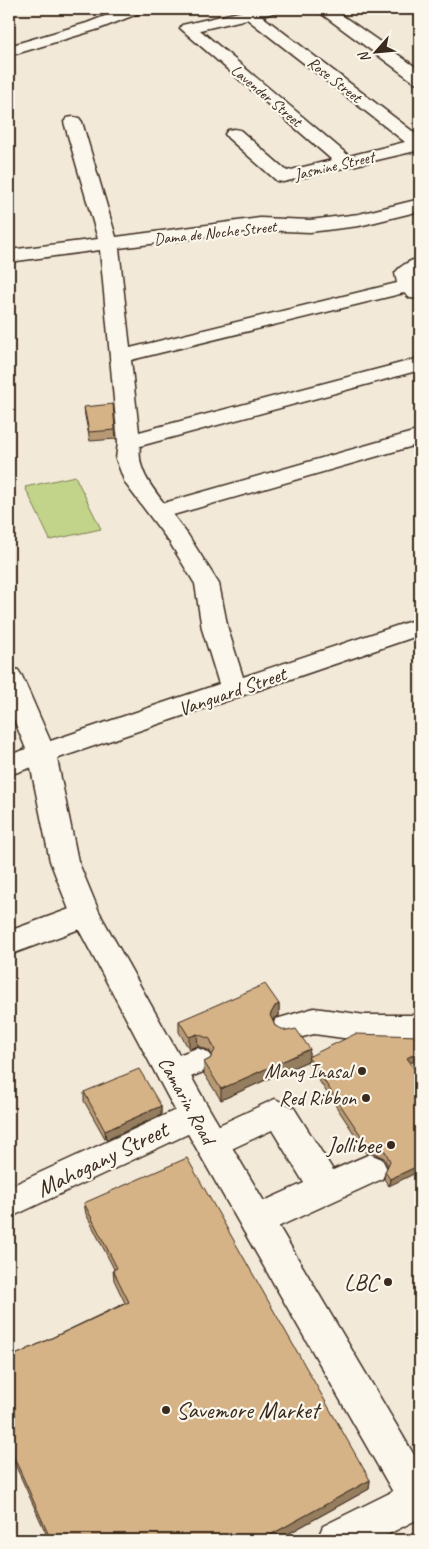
<svg xmlns="http://www.w3.org/2000/svg" width="429" height="1549" viewBox="0 0 429 1549" font-family="Caveat,sans-serif">
  <rect width="100%" height="100%" fill="#f3e9d8"/>
  <filter id="ink" filterUnits="userSpaceOnUse"><feTurbulence type="fractalNoise" baseFrequency=".02" numOctaves="2"/><feDisplacementMap in="SourceGraphic" scale="10" xChannelSelector="R" yChannelSelector="G"/><feConvolveMatrix kernelMatrix="1 2 1 2 8 2 1 2 1" color-interpolation-filters="sRGB"/></filter>
  <g filter="url(#ink)">
    <polygon fill="#c1d489" stroke="#7e7f54" points="75,476 101,529 50,540 25,487"/>
    <g fill="none" stroke-linecap="round" stroke-linejoin="round">
      <defs>
        <g id="minor">
          <polygon points="123,9 144,9 142,12 99,29 9,56 9,46 87,23"/>
          <path d="M 252,9 L 274,9 L 273,13 L 262,16 L 420,137 L 420,150 L 283,182 L 277,181 L 228,138 L 225,134 L 228,130 L 234,129 L 240,130 L 287,171 L 332,160 L 180,28 L 182,25 ZM 247,19 L 405,142 L 349,156 L 200,30 Z"/>
          <polygon points="315,9 333,9 420,70 420,83 414,82"/>
          <polygon points="409,9 420,9 420,16 414,14"/>
          <path d="M 73,117 L 79,118 L 82,122 L 116,237 L 260,218 L 310,220 L 359,214 L 420,199 L 420,211 L 359,226 L 310,232 L 260,230 L 119,248 L 130,348 L 397,283 L 395,273 C 401,265 411,260 420,258 L 420,272 L 415,275 L 417,284 L 420,286 L 420,299 L 410,298 L 404,293 L 131,360 L 139,432 L 420,358 L 420,370 L 140,446 C 137,469 150,485 164,503 L 420,430 L 420,444 L 173,515 L 188,535 L 219,584 L 228,629 L 243,677 L 420,618 L 420,635 L 9,775 L 9,755 L 219,684 L 202,629 L 195,584 L 170,543 L 125,483 L 116,459 L 118,442 L 100,250 L 9,262 L 9,250 L 98,239 L 64,122 L 67,118 Z"/>
          <polygon points="86,903 96,907 101,915 96,923 9,955 9,931"/>
          <polygon points="314,1008 365,1015 420,1015 420,1041 365,1041 314,1034 287,1041 276,1037 271,1028 276,1019"/>
          <polygon points="197,1048 208,1052 213,1061 208,1070 171,1085 160,1082 155,1072 160,1062"/>
          <polygon points="275,1099 294,1108 333,1170 370,1154 382,1159 387,1169 382,1179 256,1237 244,1232 239,1221 244,1210 304,1183 272,1130 212,1158 200,1154 195,1144 200,1134"/>
          <polygon points="195,1101 207,1105 211,1115 207,1125 9,1218 9,1187"/>
          <polygon points="420,1478 420,1518 377,1540 317,1540 323,1526"/>
        </g>
        <polygon id="major" points="9,667 18,670 22,676 56,754 78,861 100,914 207,1105 420,1465 420,1520 406,1515 183,1125 71,915 50,861 28,754 9,707"/>
      </defs>
      <use href="#minor" stroke="#3b2a1e" stroke-width="3"/>
      <use href="#major" stroke="#3b2a1e" stroke-width="3"/>
      <use href="#minor" fill="#fbf7ec" fill-rule="evenodd"/>
      <use href="#major" fill="#fbf7ec" fill-rule="evenodd"/>
    </g>
    <g fill="#b79a74" stroke="#3b2a1e">
      <polygon points="84,407 115,430 116,439 90,441 85,416"/>
      <polygon points="279,1004 279,1016 274,1018 273,1021 275,1026 309,1056 420,1058 410,1063 389,1186 384,1179 385,1172 388,1166 384,1158 371,1152 367,1153 308,1064 308,1061 221,1100 204,1074 204,1062 210,1059 212,1056 210,1051 198,1046 189,1049 179,1032 179,1021"/>
      <polygon points="84,1092 161,1106 161,1115 106,1140 84,1101"/>
      <polygon points="84,1203 370,1480 369,1489 277,1540 49,1540 9,1451 9,1358 125,1303 114,1280 113,1270 114,1269 86,1214"/>
    </g>
    <g fill="#957d5e" stroke="#3b2a1e">
      <polygon points="279,1004 279,1016 274,1018 269,1027 270,1015 275,1006"/>
      <polygon points="197,1034 198,1046 189,1049 189,1037"/>
      <polygon points="310,1049 308,1061 221,1100 221,1089"/>
      <polygon points="420,1051 420,1058 406,1065 407,1058"/>
      <polygon points="161,1106 161,1115 106,1140 105,1131"/>
      <polygon points="372,1145 371,1152 367,1153 368,1146"/>
      <polygon points="420,1165 420,1171 389,1186 390,1179"/>
      <polygon points="370,1480 369,1489 277,1540 261,1540"/>
    </g>
    <g fill="#d5b387" stroke="#3b2a1e">
      <polygon points="113,404 115,430 89,432 84,407"/>
      <polygon points="265,984 279,1004 275,1006 270,1015 275,1026 287,1031 296,1029 310,1049 221,1089 204,1062 210,1059 215,1050 210,1039 197,1034 189,1037 179,1021"/>
      <polygon points="355,1034 420,1036 420,1051 407,1058 420,1077 420,1165 390,1179 385,1172 390,1161 385,1151 372,1145 368,1146 308,1057"/>
      <polygon points="139,1069 161,1106 105,1131 84,1092"/>
      <polygon points="187,1158 370,1480 261,1540 51,1540 9,1446 9,1358 129,1302 113,1270 117,1268 84,1203"/>
    </g>
  </g>
  <g fill="#3b2a1e" stroke="#fbf7ec" stroke-width="2">
    <circle cx="362" cy="1071" r="5"/>
    <circle cx="366" cy="1098" r="5"/>
    <circle cx="391" cy="1145" r="5"/>
    <circle cx="388" cy="1282" r="5"/>
    <circle cx="166" cy="1410" r="5"/>
  </g>
  <g text-anchor="middle" stroke-width="4.5" stroke-linejoin="round" paint-order="stroke">
    <g font-size="16" fill="#3b2a1e" stroke="#fbf7ec">
      <text transform="translate(335 79) rotate(38)" y="6">Rose Street</text>
      <text transform="translate(267 95) rotate(40)" y="6">Lavender Street</text>
      <text transform="translate(334 165) rotate(-13)" y="6">Jasmine Street</text>
      <text transform="translate(215 232) rotate(-6)" y="6">Dama de Noche Street</text>
    </g>
    <g font-size="20" fill="#3b2a1e" stroke="#fbf7ec">
      <text transform="translate(232 691) rotate(-19)" y="7">Vanguard Street</text>
      <text transform="translate(187 1100) rotate(61)" y="7">Camarin Road</text>
    </g>
    <g font-size="20" fill="#3b2a1e" stroke="#fbf7ec" text-anchor="end">
      <text x="352" y="1078">Mang Inasal</text>
      <text x="356" y="1105">Red Ribbon</text>
    </g>
    <g font-size="24" fill="#3b2a1e" stroke="#fbf7ec" text-anchor="end">
      <text x="381" y="1153">Jollibee</text>
      <text x="378" y="1290">LBC</text>
      <text x="176" y="1418" text-anchor="start">Savemore Market</text>
    </g>
    <g font-size="24" fill="#3b2a1e" stroke="#fbf7ec">
      <text transform="translate(102 1159) rotate(-26)" y="8">Mahogany Street</text>
    </g>
  </g>
  <rect width="429" height="1549" fill="none" stroke="#fbf7ec" stroke-width="30"/>
  <rect x="15" y="15" width="399" height="1519" fill="none" stroke="#3b2a1e" stroke-width="2" filter="url(#ink)"/>
  <g transform="translate(376 52) rotate(243)" stroke="#fbf7ec" stroke-width="4" paint-order="stroke">
  <path d="M0-4L9 19L0 12L-9 19Z" fill="#3b2a1e"/>
  <text y="-8" font-size="14" font-weight="bold" text-anchor="middle" fill="#3b2a1e">N</text>
  </g>
</svg>
